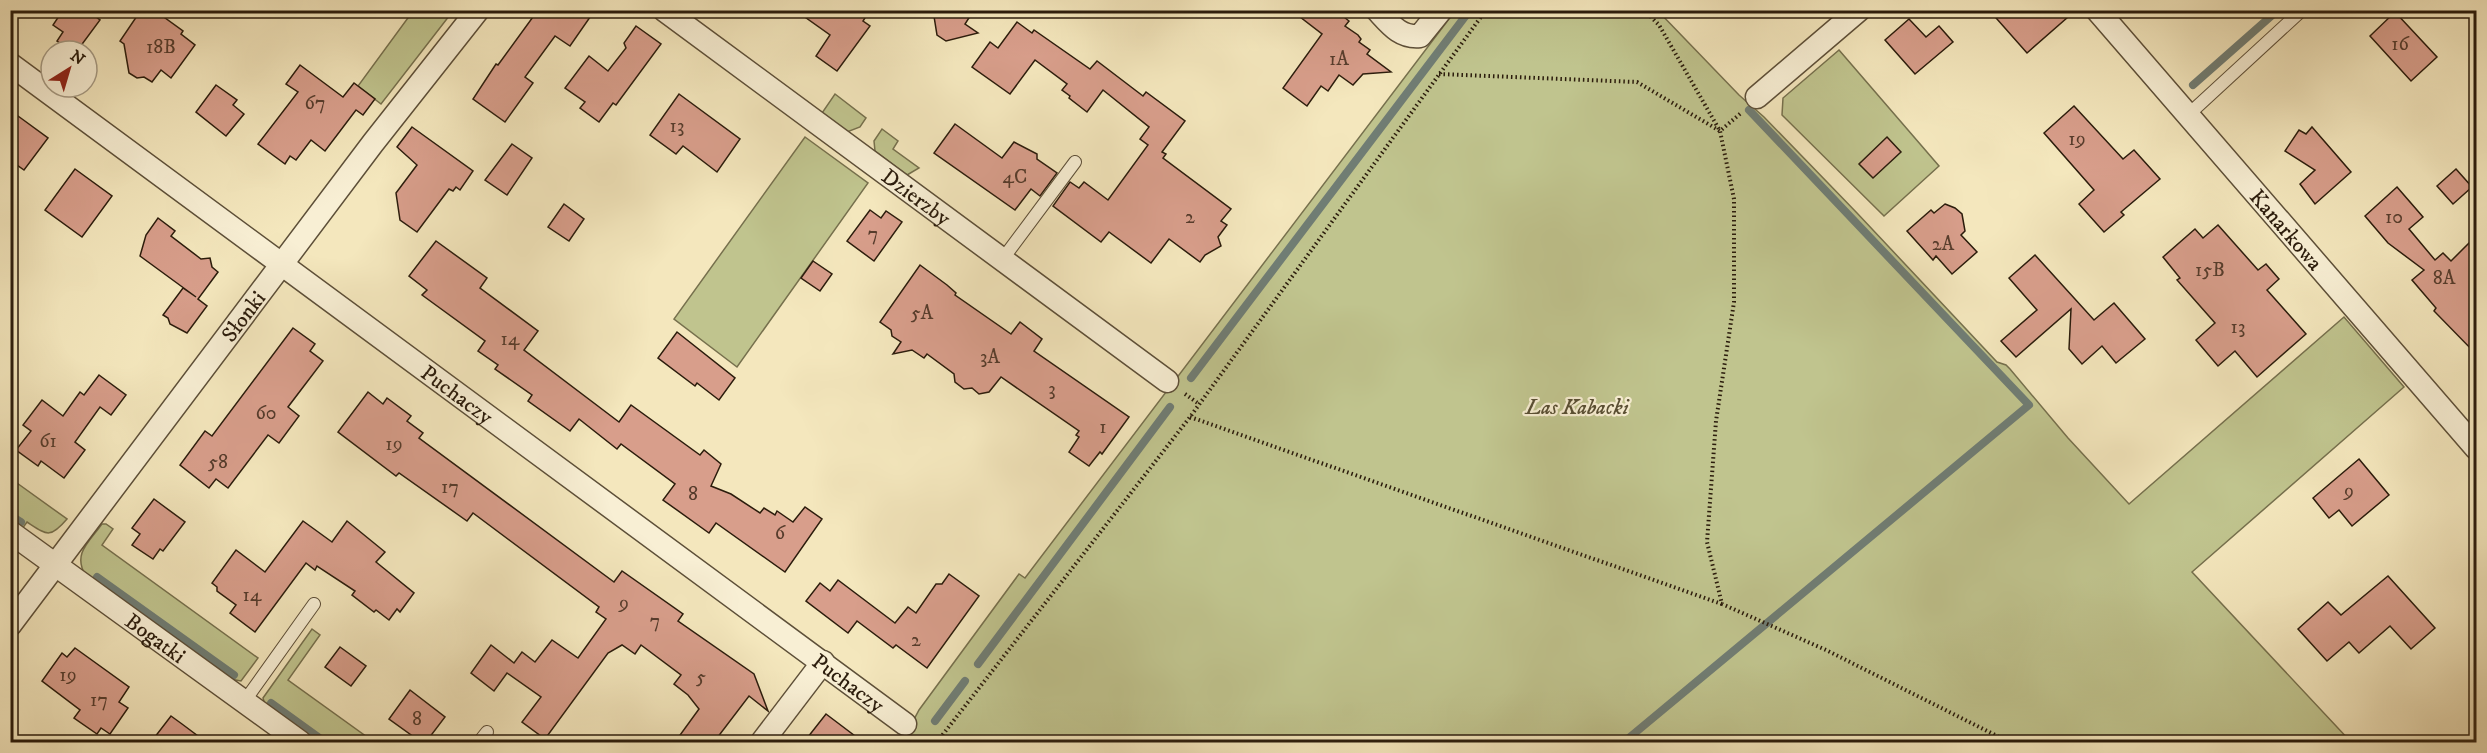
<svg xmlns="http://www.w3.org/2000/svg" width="2487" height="753" viewBox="0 0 2487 753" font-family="'IM FELL DW Pica',serif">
  <rect width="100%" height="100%" fill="#f4e7bd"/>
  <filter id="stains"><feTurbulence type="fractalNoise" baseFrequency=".00333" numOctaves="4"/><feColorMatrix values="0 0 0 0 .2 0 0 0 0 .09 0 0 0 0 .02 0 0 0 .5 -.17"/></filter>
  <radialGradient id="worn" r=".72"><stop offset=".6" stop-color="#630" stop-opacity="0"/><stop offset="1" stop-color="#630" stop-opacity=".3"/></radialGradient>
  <g fill="#c0c48e" stroke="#76704d" stroke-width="1.5">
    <polygon points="413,11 453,11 381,104 358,86"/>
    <polygon points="1455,11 1658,11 1739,95 1764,117 1857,213 1997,362 2006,365 2010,369 2068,438 2129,504 2344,317 2404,387 2192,572 2351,742 902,742 919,710 1019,574 1025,578"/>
    <polygon points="1839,50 1939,166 1884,216 1782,115 1783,98"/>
    <polygon points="835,94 866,118 860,127 847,132 822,113"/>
    <polygon points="882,129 898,141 893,149 919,168 907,175 875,151 874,141"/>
    <polygon points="805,137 868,183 737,367 674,319"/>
    <path d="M 10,478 L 67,519 C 50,539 47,535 27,522 L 22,529 L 11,521 Z"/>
    <path d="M 102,524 L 106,524 L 113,529 L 102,545 L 258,658 L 241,681 L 230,679 L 86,576 C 72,554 89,542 102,524 Z"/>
    <polygon points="312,629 320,635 288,680 374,742 316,742 265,705 263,698"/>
  </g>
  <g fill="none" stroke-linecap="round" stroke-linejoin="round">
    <g stroke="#707d74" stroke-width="8">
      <polyline points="2193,85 2278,10"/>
      <polyline points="1191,378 1470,10"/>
      <polyline points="10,515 21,522"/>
      <polyline points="97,577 234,675"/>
      <polyline points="978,664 1170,407"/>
      <polyline points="271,703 325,742"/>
      <polyline points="935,721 965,681"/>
      <polyline points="1624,742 2029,405 1749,110"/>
    </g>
  </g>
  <g fill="#d89e8b" stroke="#2b1c0c" stroke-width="1.5">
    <polygon points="63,10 87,10 100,20 77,51 71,51 57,41 63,32 53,25"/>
    <polygon points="141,10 154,10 183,31 181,34 195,45 171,78 161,70 152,82 144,77 137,78 129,73 124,44 120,41"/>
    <polygon points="538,10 595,10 570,46 555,36 525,77 533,83 505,122 473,99 496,64 498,65"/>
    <polygon points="795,10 870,10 863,21 870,26 837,71 816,56 830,35"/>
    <polygon points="933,10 974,10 965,24 978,33 946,41 937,35"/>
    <polygon points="1291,10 1335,10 1349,21 1345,26 1358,35 1361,39 1359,42 1370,50 1367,54 1391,72 1363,74 1353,85 1339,75 1328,91 1321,86 1307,106 1283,88 1322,34"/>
    <polygon points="1989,10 2076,10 2027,53"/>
    <polygon points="2395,12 2437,57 2411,81 2370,36"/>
    <polygon points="1909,19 1926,37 1939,26 1953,42 1915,74 1885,40"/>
    <polygon points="1017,22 1032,33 1034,30 1090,69 1097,61 1143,96 1146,92 1185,121 1162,152 1166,154 1163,158 1231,209 1221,221 1227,225 1218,237 1221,246 1205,255 1200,262 1169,239 1151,263 1109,232 1101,242 1053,206 1070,182 1079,188 1084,182 1108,200 1148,145 1140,139 1149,127 1103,90 1087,112 1069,98 1070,96 1062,90 1067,84 1035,60 1010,94 972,67 990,42 998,48"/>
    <polygon points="636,26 661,44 616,105 613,103 599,122 580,108 585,102 565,88 589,56 608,71 626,48 624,43"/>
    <polygon points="300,65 343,97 354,83 375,99 363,115 356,110 325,151 311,140 296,160 290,156 285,164 258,144 298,92 286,84"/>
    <polygon points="216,85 237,100 233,105 244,114 226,136 196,112"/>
    <polygon points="679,94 740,139 717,172 683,146 676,154 650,135"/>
    <polygon points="2074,106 2123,159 2134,150 2160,179 2121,212 2124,215 2104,232 2079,204 2094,190 2044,133"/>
    <polygon points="18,116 48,138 24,170 10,160 10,127"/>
    <polygon points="955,124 1002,158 1014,142 1037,154 1037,159 1057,173 1040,196 1031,189 1015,210 934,153"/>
    <polygon points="412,127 473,171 460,190 456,187 453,191 449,189 417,232 400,220 396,193 417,165 397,147"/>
    <polygon points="2312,127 2351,172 2315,204 2300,184 2315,170 2285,151 2299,130 2306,134"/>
    <polygon points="1887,137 1901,152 1873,178 1859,164"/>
    <polygon points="512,144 532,158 507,195 485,180"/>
    <polygon points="75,169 112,196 82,237 45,210"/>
    <polygon points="2456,169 2472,187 2453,204 2437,186"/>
    <polygon points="2397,187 2423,217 2409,229 2435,260 2443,253 2451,261 2476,236 2476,354 2434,311 2436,308 2412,280 2424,270 2388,243 2365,216"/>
    <polygon points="564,204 584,219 569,241 548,227"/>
    <polygon points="1945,204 1955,208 1962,214 1965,231 1961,235 1977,252 1952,274 1936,256 1933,260 1907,231 1931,210 1934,213"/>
    <polygon points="870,210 881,218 886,211 902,222 874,261 847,241"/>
    <polygon points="158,218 175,231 171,236 201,259 210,258 212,267 218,272 198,299 207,306 187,333 170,324 168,318 163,315 183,288 196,297 140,256 146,235"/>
    <polygon points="2218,225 2258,270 2266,264 2279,279 2267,290 2306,334 2257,377 2235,351 2218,366 2196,340 2215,323 2177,280 2180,278 2163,257 2195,229 2203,238"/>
    <polygon points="436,241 487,278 480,288 538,331 524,350 619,422 631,405 700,455 704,450 721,464 711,486 731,494 760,513 764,508 775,515 777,511 793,522 805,507 822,519 785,572 716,523 709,533 663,500 675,484 621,444 617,449 579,419 570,431 528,401 532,395 495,369 498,365 478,351 485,341 422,295 427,290 409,276"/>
    <polygon points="2035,255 2094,320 2114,303 2145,339 2116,363 2102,346 2082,364 2069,349 2071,309 2016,357 2001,341 2037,310 2009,278"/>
    <polygon points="813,261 832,274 820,291 801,278"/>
    <polygon points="920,265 947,285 956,293 955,295 1011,334 1020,322 1042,339 1034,351 1129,417 1102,454 1100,452 1089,466 1069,452 1079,437 1076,435 1079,431 1001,377 989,392 979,394 972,388 964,389 955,382 954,374 927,354 924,358 912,350 893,354 901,342 892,336 891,330 880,322"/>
    <polygon points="293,328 315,344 310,351 323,361 288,407 299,416 279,443 268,435 228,488 216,479 209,488 180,465 205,431 212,436"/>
    <polygon points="677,332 735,378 719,400 697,383 695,386 658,358"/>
    <polygon points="99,375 126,395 111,415 100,407 75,442 85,450 64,478 41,461 38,466 16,450 31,431 23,425 42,400 63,416 80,392 84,395"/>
    <polygon points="368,392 383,404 387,398 411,416 407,421 423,433 419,438 614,582 622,571 683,614 678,621 754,674 768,711 749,696 714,742 675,742 699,709 688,695 674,684 681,675 641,645 635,654 622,645 608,653 545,739 522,722 541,697 507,673 494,691 471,673 491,645 514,663 522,652 535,662 552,640 578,658 606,619 596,612 599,607 473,513 467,521 399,473 396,476 338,432"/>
    <polygon points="2359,459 2389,495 2352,526 2339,510 2329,518 2313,498"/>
    <polygon points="154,499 185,522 163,551 160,549 153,559 132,545 140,534 132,528"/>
    <polygon points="303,521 332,542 347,521 385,552 376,562 414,593 400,612 397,609 389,620 376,610 374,612 352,595 355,591 317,566 315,570 306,563 255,632 230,613 236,605 217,591 217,587 212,583 236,550 265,572"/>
    <polygon points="949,574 979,596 927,668 896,645 893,648 857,621 848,633 806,601 820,583 830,591 838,580 895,623 908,607 916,613 936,584 942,584"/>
    <polygon points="2388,576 2435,628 2411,649 2390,626 2359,653 2349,642 2327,661 2298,629 2328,602 2341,615"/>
    <polygon points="340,647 366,666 351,686 325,667"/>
    <polygon points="75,648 129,687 119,702 128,708 110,734 101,728 97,734 74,718 80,710 42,681 62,653 67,657"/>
    <polygon points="410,690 445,717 426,742 421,742 389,719"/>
    <polygon points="826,714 863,742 804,742"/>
    <polygon points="171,716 182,724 206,742 151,742"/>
  </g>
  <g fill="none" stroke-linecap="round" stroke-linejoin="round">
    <defs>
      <g id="lane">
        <polyline points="2188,115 2302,10"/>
        <polyline points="1002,260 1075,162"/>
        <polyline points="244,702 314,604"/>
        <polyline points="479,742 487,732"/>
      </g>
      <g id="street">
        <path id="s1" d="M 664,10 L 1167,381"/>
        <path d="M 1377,10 C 1390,24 1400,38 1420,36 L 1441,10"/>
        <path id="s2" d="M 2097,10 L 2476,448"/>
        <path id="s3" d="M 10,64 L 905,724"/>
        <polyline points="1757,97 1859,10"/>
        <path id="s4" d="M 10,532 L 300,742"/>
        <path id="s5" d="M 10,625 L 373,143 L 478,10"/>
        <polyline points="762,742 823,662"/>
      </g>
    </defs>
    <use href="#lane" stroke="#5d4f38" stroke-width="14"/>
    <use href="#street" stroke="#5d4f38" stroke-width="25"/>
    <g stroke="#2b1c0c" stroke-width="4" stroke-dasharray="1.5 3" stroke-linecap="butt">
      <polyline points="1644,10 1659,25 1720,131 1734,199 1734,302 1716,421 1707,542 1722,604 1826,650 2009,742"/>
      <polyline points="1439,74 1637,82 1720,131 1741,113"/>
      <polyline points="1185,394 1199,404"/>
      <polyline points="1190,417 1722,604"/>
      <polyline points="937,742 1190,417 1486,10"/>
    </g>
    <use href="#lane" stroke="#f8efd4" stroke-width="12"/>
    <use href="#street" stroke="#f8efd4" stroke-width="22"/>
  </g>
  <g text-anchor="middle" stroke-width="4.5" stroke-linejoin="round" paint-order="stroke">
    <g font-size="20" fill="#563c2c">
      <text x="2400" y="50">16</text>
      <text x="161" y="53">18B</text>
      <text x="1339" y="65">1A</text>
      <text x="315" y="109">67</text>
      <text x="677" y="132">13</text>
      <text x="2077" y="145">19</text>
      <text x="1015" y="183">4C</text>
      <text x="1190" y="223">2</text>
      <text x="2394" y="223">10</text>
      <text x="873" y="240">7</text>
      <text x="1943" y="250">2A</text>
      <text x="2210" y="276">15B</text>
      <text x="2444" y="284">8A</text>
      <text x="922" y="319">5A</text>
      <text x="2238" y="333">13</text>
      <text x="510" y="345">14</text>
      <text x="990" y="363">3A</text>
      <text x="1052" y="395">3</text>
      <text x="266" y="419">60</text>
      <text x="1103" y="433">1</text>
      <text x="48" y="447">61</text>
      <text x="394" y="450">19</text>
      <text x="218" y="468">58</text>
      <text x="450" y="493">17</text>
      <text x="2349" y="497">9</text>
      <text x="693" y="500">8</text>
      <text x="780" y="539">6</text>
      <text x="252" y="601">14</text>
      <text x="624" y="609">9</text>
      <text x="655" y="627">7</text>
      <text x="916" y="646">2</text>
      <text x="68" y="681">19</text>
      <text x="701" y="683">5</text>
      <text x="99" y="706">17</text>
      <text x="417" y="725">8</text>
    </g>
    <g font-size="22" fill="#2b1c0c" stroke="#f8efd4">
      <text dy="8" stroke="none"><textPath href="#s1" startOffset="314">Dzierzby</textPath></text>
      <text dy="8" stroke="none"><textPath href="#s2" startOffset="290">Kanarkowa</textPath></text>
      <text dy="8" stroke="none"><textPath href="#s5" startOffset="387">Słonki</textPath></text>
      <text dy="8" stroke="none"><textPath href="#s3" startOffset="556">Puchaczy</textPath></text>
      <text dy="8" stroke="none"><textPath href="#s4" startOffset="180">Bogatki</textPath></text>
      <text dy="8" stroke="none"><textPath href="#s3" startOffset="1042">Puchaczy</textPath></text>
    </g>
    <g font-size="22" font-style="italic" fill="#584e33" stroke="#f8efd4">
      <text x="1577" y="414">Las Kabacki</text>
    </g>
  </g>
  <rect width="2487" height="753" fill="none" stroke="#f4e7bd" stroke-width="36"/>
  <rect x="12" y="12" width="2463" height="729" fill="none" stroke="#2b1c0c" stroke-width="3"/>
  <rect x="18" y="18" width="2451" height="717" fill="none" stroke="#2b1c0c" stroke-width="1.5"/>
  <g transform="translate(69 69) rotate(37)"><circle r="28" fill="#f8efd4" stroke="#a69b84" stroke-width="1.5"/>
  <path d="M0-4.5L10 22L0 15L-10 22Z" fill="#8f2418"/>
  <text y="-9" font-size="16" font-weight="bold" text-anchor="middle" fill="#2b1c0c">N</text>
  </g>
  <rect width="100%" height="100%" filter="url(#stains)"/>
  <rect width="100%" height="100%" fill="url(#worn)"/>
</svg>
